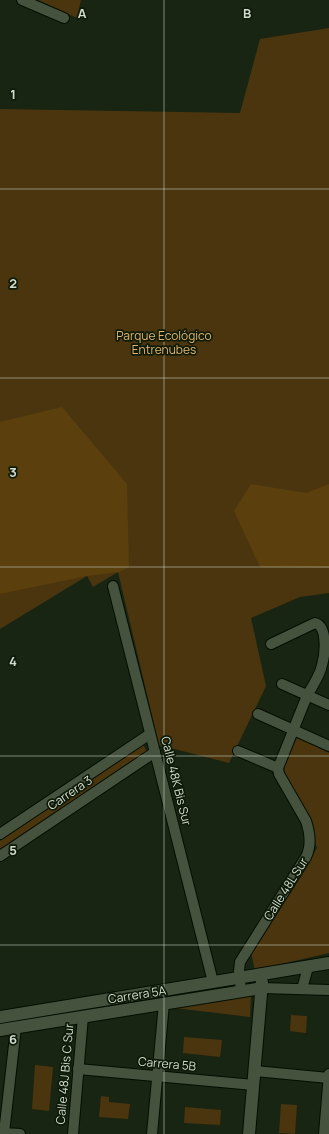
<svg xmlns="http://www.w3.org/2000/svg" width="329" height="1134" viewBox="0 0 329 1134" font-family="Manrope,sans-serif">
  <rect width="100%" height="100%" fill="#182512"/>
  <g fill="#4b350e">
    <polygon points="38,0 81,0 77,18"/>
    <polygon points="329,28 329,593 300,597 251,618 266,686 229,763 159,745 118,572 93,587 87,576 0,629 0,109 240,113 260,39"/>
    <polygon points="297,737 329,753 329,953 255,970 251,953 317,848 309,827 285,776 284,766"/>
    <polygon points="143,744 147,753 0,850 0,841"/>
    <polygon points="251,995 250,1017 175,1008"/>
    <polygon points="291,1015 307,1016 306,1033 290,1031"/>
    <polygon points="184,1037 222,1040 220,1057 183,1053"/>
    <polygon points="35,1065 53,1067 49,1111 32,1109"/>
    <polygon points="101,1096 109,1097 109,1102 130,1104 128,1119 99,1117"/>
    <polygon points="281,1104 297,1105 295,1134 279,1133"/>
    <polygon points="185,1107 221,1110 220,1125 184,1123"/>
  </g>
  <g fill="#5b3f0d">
    <polygon points="62,407 127,484 129,567 119,572 87,576 0,594 0,422"/>
    <polygon points="251,484 306,493 329,484 329,568 260,567 234,511"/>
  </g>
  <g fill="none" stroke-linecap="round" stroke-linejoin="round">
    <defs>
      <g id="minor">
        <polyline points="22,0 64,18"/>
        <polyline points="113,586 213,982"/>
        <polyline points="282,684 329,705"/>
        <polyline points="258,714 329,746"/>
        <polyline points="238,751 278,768"/>
        <polyline points="0,834 150,734"/>
        <polyline points="0,856 155,752"/>
        <polyline points="262,988 329,990"/>
        <polyline points="302,989 308,967"/>
        <path d="M 241,991 L 239,971 L 240,962 L 306,857 C 312,845 310,833 306,821 L 279,774 L 278,768 C 288,744 297,720 307,696 C 312,686 320,676 322,665 C 325,655 328,626 315,623 L 271,644"/>
        <polyline points="16,1027 4,1133 20,1134"/>
        <polyline points="78,1069 254,1085"/>
        <polyline points="255,1071 329,1078"/>
        <polyline points="73,1134 83,1016"/>
        <polyline points="152,1134 164,1003"/>
        <polyline points="324,1134 329,1074"/>
      </g>
      <g id="tertiary">
        <polyline points="0,1017 329,963"/>
        <polyline points="0,1030 262,988"/>
        <polyline points="249,1134 262,982"/>
      </g>
    </defs>
    <use href="#minor" stroke="#040e01" stroke-width="12"/>
    <use href="#tertiary" stroke="#040e01" stroke-width="14"/>
    <use href="#minor" stroke="#45533e" stroke-width="10"/>
    <use href="#tertiary" stroke="#45533e" stroke-width="12"/>
  </g>
  <path fill="none" stroke="#d2dbcf" stroke-width="1" stroke-opacity="0.55" d="M 164,0 L 164,1134M 0,189 L 329,189M 0,378 L 329,378M 0,567 L 329,567M 0,756 L 329,756M 0,945 L 329,945"/>
  <g text-anchor="middle" stroke-width="3.5" stroke-linejoin="round" paint-order="stroke">
    <g font-size="12" fill="#e4b56e" stroke="#0f1b09">
      <text x="164" y="340">Parque Ecológico<tspan x="164" dy="14">Entrenubes</tspan></text>
    </g>
    <g font-size="12" fill="#d2dbcf" stroke="#0f1b09">
      <text transform="translate(176 781) rotate(76)" y="4">Calle 48K Bis Sur</text>
      <text transform="translate(70 793) rotate(-34)" y="4">Carrera 3</text>
      <text transform="translate(286 889) rotate(-58)" y="4">Calle 48L Sur</text>
      <text transform="translate(137 995) rotate(-9)" y="4">Carrera 5A</text>
      <text transform="translate(167 1064) rotate(5)" y="4">Carrera 5B</text>
      <text transform="translate(65 1074) rotate(-85)" y="4">Calle 48J Bis C Sur</text>
    </g>
  </g>
  <g font-size="13" text-anchor="middle" font-weight="bold" fill="#d2dbcf" stroke="#0f1b09" stroke-width="3.5" stroke-linejoin="round" paint-order="stroke">
    <text x="82" y="18">A</text>
    <text x="247" y="18">B</text>
    <text x="13" y="99">1</text>
    <text x="13" y="288">2</text>
    <text x="13" y="477">3</text>
    <text x="13" y="666">4</text>
    <text x="13" y="855">5</text>
    <text x="13" y="1044">6</text>
  </g>
</svg>
